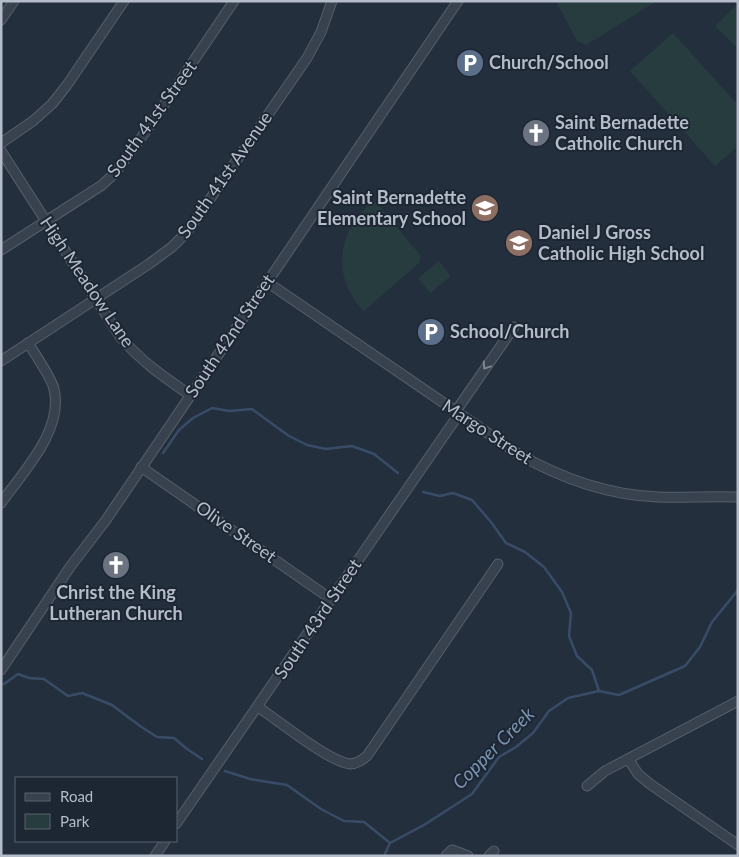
<svg xmlns="http://www.w3.org/2000/svg" width="739" height="857" viewBox="0 0 739 857" font-family="Lato,sans-serif">
  <rect width="100%" height="100%" fill="#242f3e"/>
  <g fill="#263c3f">
    <polygon points="556,1 657,1 586,45 577,41"/>
    <polygon points="738,3 738,48 715,26"/>
    <polygon points="673,33 738,105 738,146 715,166 630,71"/>
    <path d="M 374,200 L 421,256 L 419,263 L 364,311 C 330,276 337,230 374,200 Z"/>
    <polygon points="439,261 451,276 430,293 418,278"/>
  </g>
  <g fill="none" stroke-linecap="round" stroke-linejoin="round">
    <g stroke="#394c67" stroke-width="2.5">
      <polyline points="163,453 179,430 193,418 212,408 229,411 252,409 289,436 307,445 326,449 352,446 374,454 398,473"/>
      <polyline points="423,492 440,496 453,493 472,500 491,522 506,543 525,552 544,567 562,592 571,613 569,636 577,656 592,670 599,691"/>
      <polyline points="4,684 18,674 29,678 44,679 68,696 82,693 112,705 140,726 157,737 174,738 187,749 202,759"/>
      <polyline points="225,771 250,779 287,785 321,809 344,821 364,822 390,843"/>
      <polyline points="384,856 390,843 424,825 472,794 499,757 516,747 533,733 549,711 568,698 599,691 619,695 685,666 700,647 712,622 738,590"/>
    </g>
    <defs>
      <g id="minor">
        <polyline points="1,20 14,1"/>
        <polyline points="1,143 33,121 52,104 67,85 124,1"/>
        <path d="M 1,151 L 121,338 C 142,362 164,377 190,395"/>
        <polyline points="1,250 102,185 115,173 149,127 234,1"/>
        <path d="M 267,282 L 517,453 C 560,478 607,495 658,497 C 684,498 711,496 738,497"/>
        <polyline points="1,361 149,264 172,247 188,231 307,58 321,32 332,1"/>
        <polyline points="456,411 514,327"/>
        <polyline points="141,467 331,599"/>
        <path d="M 1,503 C 23,472 64,430 54,389 C 51,377 35,354 28,343"/>
        <polyline points="1,670 70,567 106,520 458,1"/>
        <path d="M 258,707 C 279,721 328,761 350,764 C 357,764 362,760 367,756 L 498,564"/>
        <polyline points="629,760 638,774 650,784 738,845"/>
        <polyline points="587,786 605,771 738,701"/>
        <polyline points="176,824 459,414"/>
        <polyline points="155,856 165,841"/>
        <polyline points="446,856 452,850 468,856"/>
        <polyline points="489,856 494,851"/>
      </g>
    </defs>
    <use href="#minor" stroke="#565f6c" stroke-width="11"/>
    <use href="#minor" stroke="#38414e" stroke-width="9"/>
  </g>
  <defs><path id="oneway-chevron" d="M-2-3.5L2.5 0L-2 3.5" fill="none" stroke-width="1.6" stroke-linecap="round" stroke-linejoin="round" transform="scale(1.25)"/></defs>
  <use stroke="#7c8592" href="#oneway-chevron" transform="translate(486 366) rotate(124)"/>
  <defs>
    <symbol id="parking-disc" viewBox="-11 -11 22 22"><circle r="9.5" fill="#5c6f8a" stroke="#1d2633"/><path d="M-3.5-5.5H1a3.5 3.5 0 0 1 0 7H-1V5.5H-3.5ZM-1-3.4V-.6H.8a1.4 1.4 0 0 0 0-2.8Z" fill="#fff"/></symbol>
    <symbol id="church-disc" viewBox="-11 -11 22 22"><circle r="9.5" fill="#6b7280" stroke="#1d2633"/><path d="M-1.2-6h2.4v3.5h3.3v2.4h-3.3V6h-2.4V-.1h-3.3v-2.4h3.3Z" fill="#fff"/></symbol>
    <symbol id="school-disc" viewBox="-11 -11 22 22"><circle r="9.5" fill="#8d6e63" stroke="#1d2633"/><path d="M0-5L7-2L0 1L-7-2ZM-4 1L0 2.5L4 1V4Q0 6-4 4Z" fill="#fff"/></symbol>
  </defs>
  <g fill-rule="evenodd">
    <use href="#parking-disc" x="454" y="47" width="32" height="32"/>
    <use href="#church-disc" x="520" y="117" width="32" height="32"/>
    <use href="#school-disc" x="469" y="192" width="32" height="32"/>
    <use href="#school-disc" x="503" y="227" width="32" height="32"/>
    <use href="#parking-disc" x="415" y="316" width="32" height="32"/>
    <use href="#church-disc" x="100" y="549" width="32" height="32"/>
  </g>
  <g text-anchor="middle" stroke-width="4" stroke-linejoin="round" paint-order="stroke">
    <g font-size="18" font-weight="bold" fill="#b4bcc9" stroke="#1d2633" text-anchor="start">
      <text x="489" y="69">Church/School</text>
      <text x="555" y="129">Saint Bernadette<tspan x="555" dy="21">Catholic Church</tspan></text>
      <text x="466" y="204" text-anchor="end">Saint Bernadette<tspan x="466" dy="21">Elementary School</tspan></text>
      <text x="538" y="239">Daniel J Gross<tspan x="538" dy="21">Catholic High School</tspan></text>
      <text x="450" y="338">School/Church</text>
      <text x="116" y="599" text-anchor="middle">Christ the King<tspan x="116" dy="21">Lutheran Church</tspan></text>
    </g>
    <g font-size="18" fill="#b4bcc9" stroke="#1d2633">
      <text transform="translate(152 119) rotate(-54)" y="6">South 41st Street</text>
      <text transform="translate(225 175) rotate(-55)" y="6">South 41st Avenue</text>
      <text transform="translate(87 282) rotate(56)" y="6">High Meadow Lane</text>
      <text transform="translate(230 336) rotate(-56)" y="6">South 42nd Street</text>
      <text transform="translate(487 432) rotate(33)" y="6">Margo Street</text>
      <text transform="translate(236 532) rotate(35)" y="6">Olive Street</text>
      <text transform="translate(318 619) rotate(-56)" y="6">South 43rd Street</text>
    </g>
    <g font-size="19" font-style="italic" fill="#7c92b1" stroke="#1d2633">
      <text transform="translate(493 748) rotate(-45)" y="7">Copper Creek</text>
    </g>
  </g>
  <rect width="739" height="857" fill="none" stroke="#b4bcc9" stroke-width="5"/>
  <rect x="15" y="777" width="162" height="65" fill="#1d2633" stroke="#59626f"/>
  <rect x="25" y="793" width="25" height="8" fill="#38414e" stroke="#59626f"/>
  <text x="60" y="802" font-size="15" fill="#b4bcc9">Road</text>
  <rect x="25" y="814" width="25" height="15" fill="#263c3f" stroke="#59626f"/>
  <text x="60" y="827" font-size="15" fill="#b4bcc9">Park</text>
</svg>
